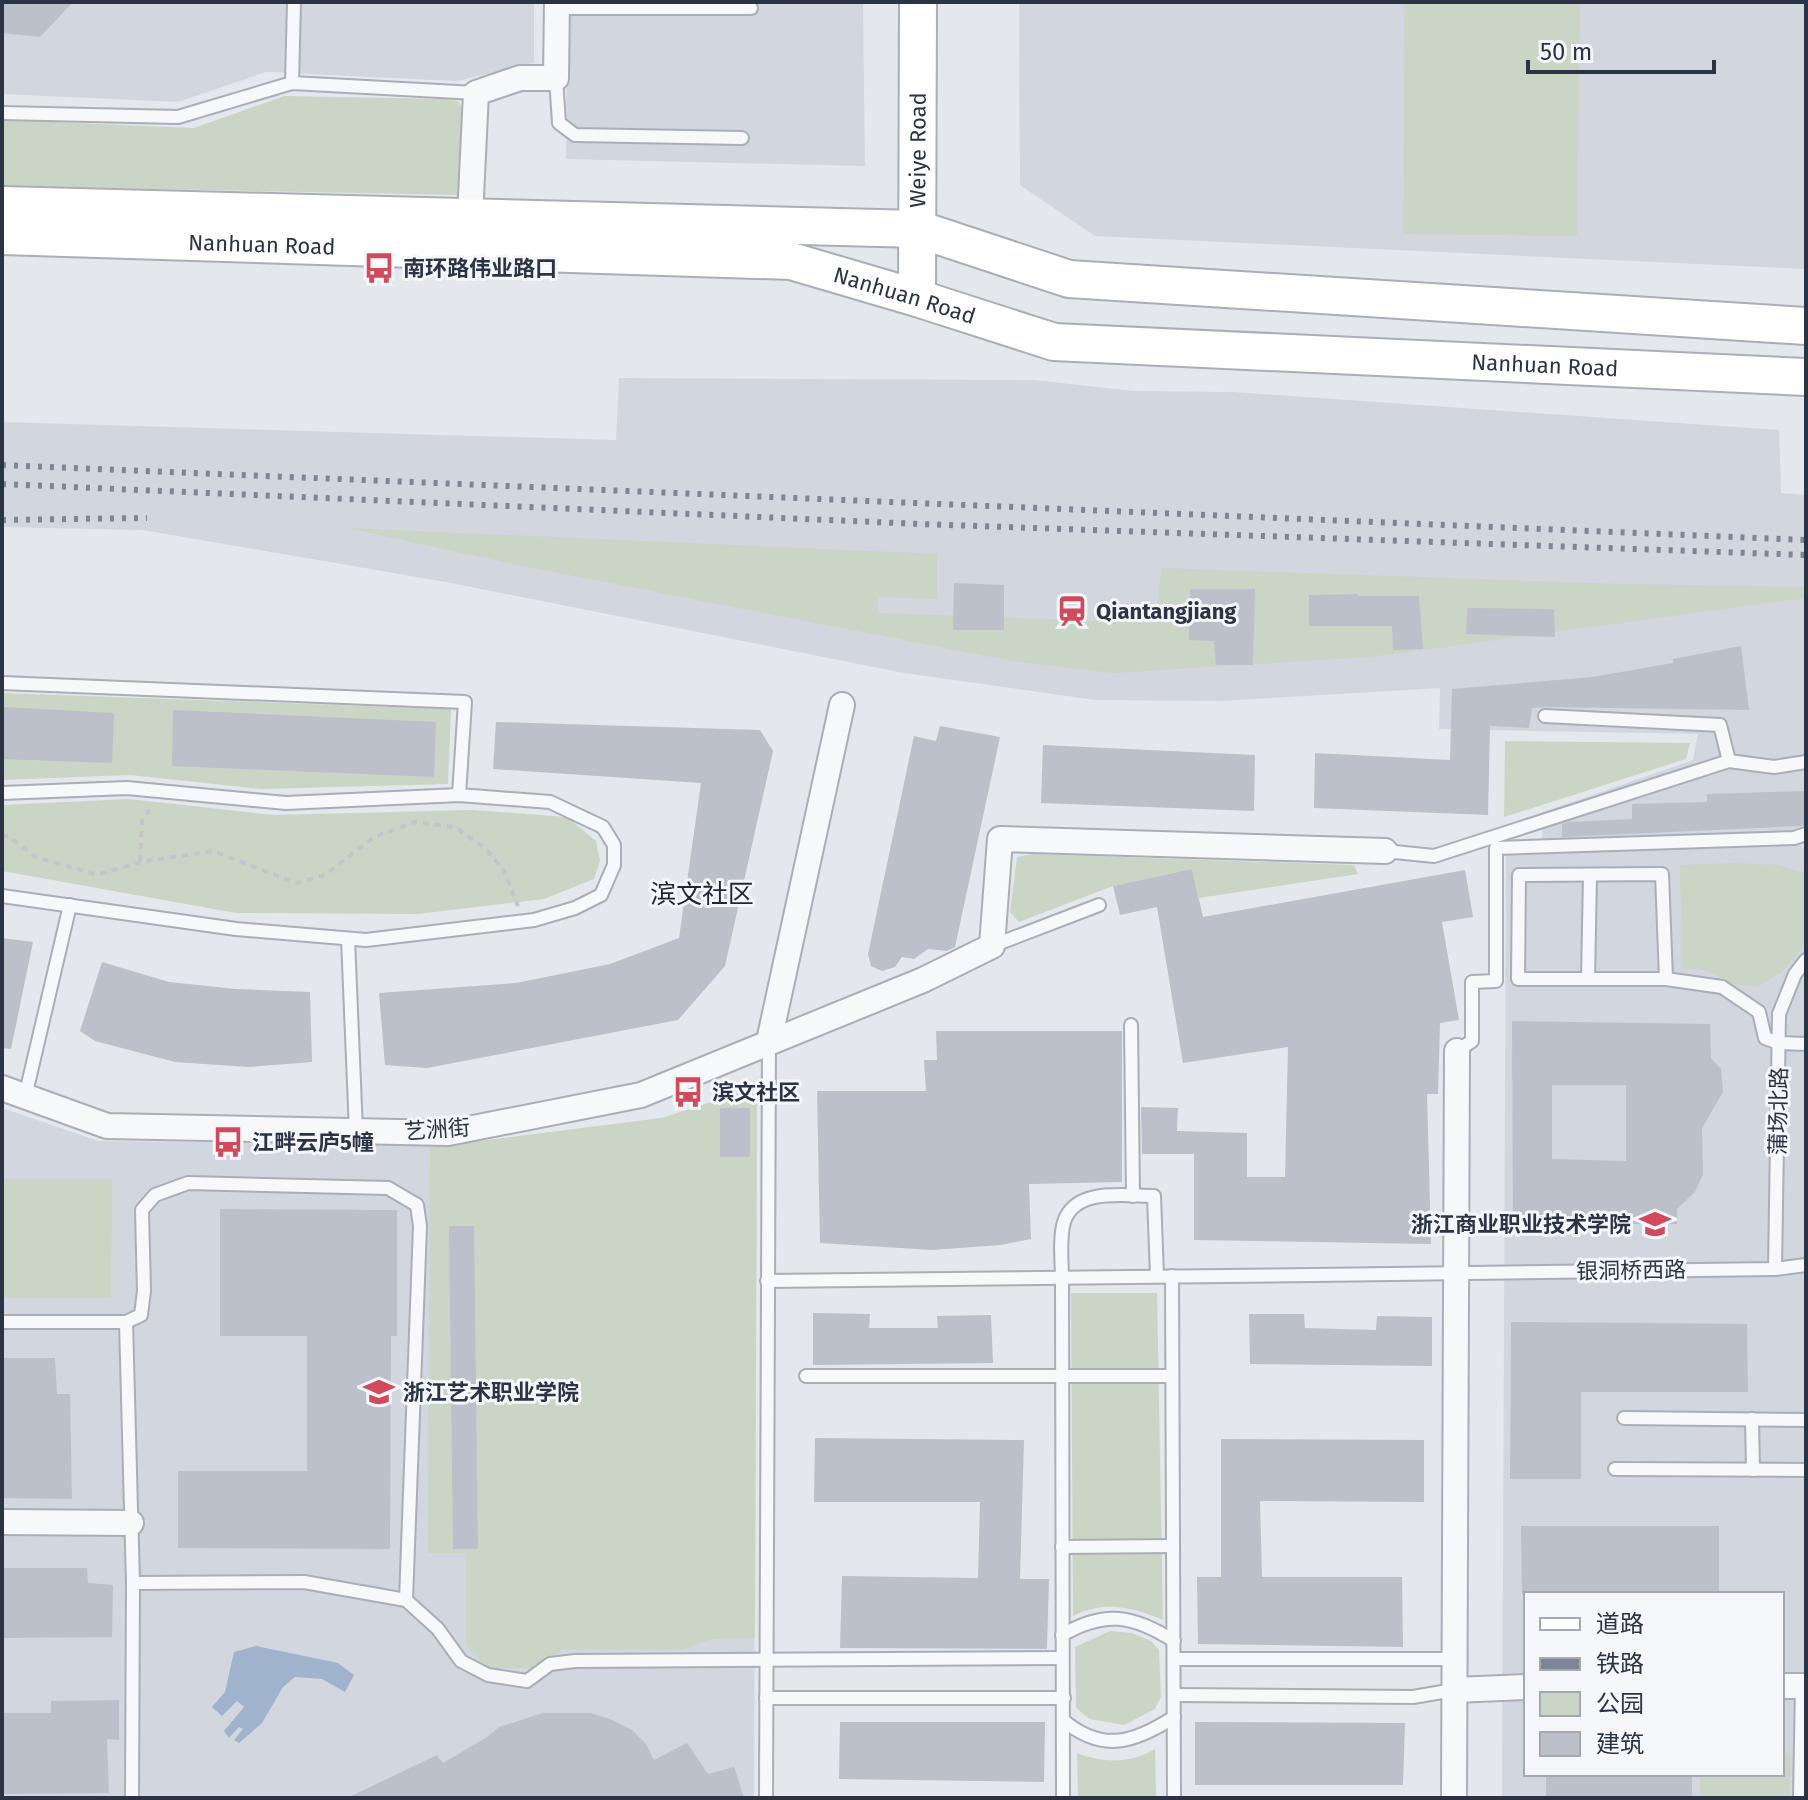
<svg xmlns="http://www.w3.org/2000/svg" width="1808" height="1800" viewBox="0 0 1808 1800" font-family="'Fira Sans','Noto Sans SC',sans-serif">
  <rect width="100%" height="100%" fill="#e4e7ec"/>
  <g fill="#d2d6de" fill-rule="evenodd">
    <polygon points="2,2 534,2 534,63 457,81 266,72 178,102 2,94"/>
    <polygon points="567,2 863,2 865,166 566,159"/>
    <polygon points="1019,2 1806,2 1806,269 1095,236 1020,185"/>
    <path d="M 619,378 L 1034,380 L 1133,391 L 1233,392 L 1779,430 L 1781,493 L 1806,495 L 1806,844 L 1800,846 L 1806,848 L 1806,1798 L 1502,1798 L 1506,854 L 1754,847 L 1543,846 L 1541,813 L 1693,760 L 1698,734 L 1439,729 L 1440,688 L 1221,701 L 1095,700 L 904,673 L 446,582 L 143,530 L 2,527 L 2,422 L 616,440 ZM 1526,1594 L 1782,1594 L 1782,1774 L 1526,1774 Z"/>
    <polygon points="757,1087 754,1798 2,1798 2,1108 98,1141 449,1145 662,1118"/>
  </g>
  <g fill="#c9d6c5">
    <polygon points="1405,2 1580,2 1577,236 1403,234"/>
    <polygon points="284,96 444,99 458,101 469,119 466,183 457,195 2,186 2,120 194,128"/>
    <polygon points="348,528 937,554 937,599 878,597 878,613 1156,623 1161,568 1621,584 1806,587 1806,595 1804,598 1370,657 1113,673 1012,661 512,564"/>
    <polygon points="2,693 451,709 448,784 261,789 130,775 2,780"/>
    <polygon points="1505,741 1690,743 1686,759 1504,817"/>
    <polygon points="129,799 273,815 473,810 567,817 596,841 600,861 594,879 544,899 418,914 236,913 2,871 2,805"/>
    <polygon points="1033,854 1354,865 1358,874 1199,898 1192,869 1113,886 1019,922 1010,912 1017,857"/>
    <polygon points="1734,863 1777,865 1806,873 1806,944 1782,972 1758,987 1734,984 1703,969 1682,969 1680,865"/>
    <polygon points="757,1087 755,1638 711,1639 683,1650 564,1649 537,1668 487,1668 466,1645 466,1553 428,1553 430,1145 449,1145 662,1118"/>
    <polygon points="2,1179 112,1179 111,1298 2,1298"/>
    <path d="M 1071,1293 L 1157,1293 L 1163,1620 C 1133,1607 1103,1600 1073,1616 Z"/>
    <polygon points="1110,1631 1132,1633 1151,1641 1159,1650 1161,1697 1155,1709 1124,1725 1090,1719 1076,1708 1075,1647"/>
    <path d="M 1155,1749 L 1156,1798 L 1078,1798 L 1077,1753 C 1103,1763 1130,1764 1155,1749 Z"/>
    <polygon points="1782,1749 1791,1754 1789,1798 1700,1798 1700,1774 1782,1774"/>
  </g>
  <polygon fill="#9fb4cc" points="256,1646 338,1663 354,1675 345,1692 322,1679 295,1677 283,1687 262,1723 239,1743 234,1740 243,1729 239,1727 229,1738 224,1731 244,1707 237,1701 222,1716 212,1707 225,1692 234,1652"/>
  <g fill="#bbc0ca" fill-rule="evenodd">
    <polygon points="2,2 73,2 40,37 2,33"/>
    <polygon points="954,583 1004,585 1004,630 953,630"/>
    <polygon points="1190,589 1255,589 1253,665 1216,665 1214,641 1189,640"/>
    <polygon points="1358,594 1358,596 1419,596 1423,649 1393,650 1392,626 1309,626 1309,595"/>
    <polygon points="1467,608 1554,609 1555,637 1466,634"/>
    <polygon points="1741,646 1749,710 1545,707 1532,708 1529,728 1490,726 1488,815 1314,808 1315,753 1450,760 1452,689 1592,677 1673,663 1673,659"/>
    <polygon points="2,707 114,713 112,763 2,759"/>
    <polygon points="173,710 436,722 434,777 172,766"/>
    <polygon points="496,722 760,730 773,751 725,966 678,1020 427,1068 385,1065 379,993 516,983 610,964 679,938 701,783 493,769"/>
    <polygon points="940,726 1000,737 955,947 947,951 928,949 914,959 902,957 895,967 882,971 871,966 868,954 914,736 936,741"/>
    <polygon points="1043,745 1255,755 1254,811 1041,803"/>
    <polygon points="1806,791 1806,825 1800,826 1562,837 1562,824 1570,822 1632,819 1632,804 1707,802 1707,794"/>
    <polygon points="1192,869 1203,917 1465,870 1473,917 1442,922 1459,1020 1440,1023 1438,1094 1427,1094 1431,1244 1194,1240 1194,1154 1142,1154 1141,1107 1178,1108 1177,1131 1247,1133 1247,1177 1285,1177 1288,1047 1183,1063 1157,907 1120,915 1113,886"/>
    <polygon points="2,938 33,942 11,1049 2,1048"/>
    <polygon points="102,962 169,982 236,989 310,992 312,1062 248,1067 175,1062 95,1041 80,1031"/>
    <path d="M 1512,1021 L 1710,1024 L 1711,1058 L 1721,1069 L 1723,1092 L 1702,1128 L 1703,1174 L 1695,1192 L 1677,1209 L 1677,1224 L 1513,1224 ZM 1552,1085 L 1626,1085 L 1626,1161 L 1552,1159 Z"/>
    <polygon points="936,1031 1122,1031 1122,1182 1029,1184 1031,1239 1001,1245 932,1250 820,1243 817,1091 926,1091 924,1060 937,1060"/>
    <rect x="720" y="1108" width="30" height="49"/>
    <polygon points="220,1209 397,1210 397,1336 391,1336 390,1549 178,1548 178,1471 307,1471 307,1336 220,1336"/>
    <polygon points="449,1226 474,1226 478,1549 453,1549"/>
    <polygon points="813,1313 870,1314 869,1328 938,1328 937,1316 991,1315 993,1363 813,1365"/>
    <polygon points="1249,1314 1304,1314 1305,1328 1376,1330 1377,1316 1432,1317 1432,1366 1250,1364"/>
    <polygon points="1511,1322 1747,1324 1748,1392 1581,1392 1581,1479 1510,1479"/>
    <polygon points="2,1358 55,1358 57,1394 70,1394 72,1499 2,1498"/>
    <polygon points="815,1438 1024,1440 1020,1579 1049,1579 1047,1649 840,1648 842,1576 978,1578 980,1502 814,1502"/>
    <polygon points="1221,1439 1424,1440 1424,1502 1260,1501 1262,1577 1402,1577 1403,1647 1198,1644 1197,1577 1221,1577"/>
    <polygon points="1521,1526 1719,1526 1719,1594 1522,1594"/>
    <polygon points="2,1568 87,1568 88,1583 113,1585 112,1637 2,1638"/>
    <polygon points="119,1700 119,1740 107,1739 109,1793 2,1794 2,1713 51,1713 51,1701"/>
    <polygon points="543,1713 590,1713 610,1719 632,1730 646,1744 654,1760 687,1743 708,1774 734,1767 744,1798 347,1798 437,1755 443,1763 487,1737 499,1727"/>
    <polygon points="840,1722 1045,1722 1044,1782 839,1779"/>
    <polygon points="1195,1722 1405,1723 1403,1785 1195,1785"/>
    <rect x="1546" y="1774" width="146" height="24"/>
  </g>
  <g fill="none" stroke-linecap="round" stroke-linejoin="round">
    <defs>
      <g id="service">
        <polyline points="557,8 751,8"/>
        <polyline points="556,78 559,123 575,135 742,138"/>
        <polyline points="292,83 294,2"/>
        <polyline points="2,113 178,117 292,83 476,93"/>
        <polyline points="2,683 465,702 459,795"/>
        <polyline points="1545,716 1720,725 1729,761"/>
        <polyline points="2,793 127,788 286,803 459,795 550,802 603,827 614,845 614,865 601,895 575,908 534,920 366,940 236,929 2,896"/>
        <polyline points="1385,851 1434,856 1729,761 1774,767 1806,762"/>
        <polyline points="348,939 356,1131"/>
        <polyline points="992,946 1099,905"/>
        <polyline points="1588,979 1590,875"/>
        <polyline points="1666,979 1662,874 1519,875 1518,979 1666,979 1722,987 1759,1012 1765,1038 1779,1043 1806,1044"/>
        <polyline points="1131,1025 1133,1196"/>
        <polyline points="1457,1051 1472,1041 1472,982 1496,981 1496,848 1794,838 1806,834"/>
        <polyline points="25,1097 70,905"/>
        <polyline points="1775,1269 1779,1014 1795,974 1806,960"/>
        <polyline points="1172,1276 1174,1798"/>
        <path d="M 767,1281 C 1103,1280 1439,1272 1775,1269 L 1806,1265"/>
        <polyline points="2,1322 126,1322 141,1315 144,1291 142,1210 155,1195 188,1183 388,1188 417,1205 420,1226 406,1600"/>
        <polyline points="126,1322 133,1583 132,1798"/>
        <polyline points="806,1376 1172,1376"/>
        <polyline points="1624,1418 1806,1420"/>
        <polyline points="1752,1419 1753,1470"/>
        <polyline points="1615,1469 1806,1470"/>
        <polyline points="1062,1547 1173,1546"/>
        <polyline points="133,1583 304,1582 406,1600 438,1629 461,1661 488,1675 527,1681 550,1664 575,1661 1062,1658"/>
        <path d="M 1062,1635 C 1105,1610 1133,1615 1174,1641"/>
        <polyline points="1174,1659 1455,1659"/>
        <polyline points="1174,1695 1413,1697 1454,1690"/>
        <polyline points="766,1698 1064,1698"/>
        <path d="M 1063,1720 C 1102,1753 1134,1743 1174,1717"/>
        <polyline points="766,1798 769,1041"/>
        <path d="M 1063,1798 L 1062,1280 C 1062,1262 1059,1239 1064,1222 C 1075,1187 1125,1196 1154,1196 L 1157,1276"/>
        <polyline points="1800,1798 1802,1686"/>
      </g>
      <g id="minor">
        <polyline points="470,217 476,93 520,78 556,78 557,2"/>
        <polyline points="769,1041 842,705"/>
        <polyline points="2,1088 107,1126 448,1133 641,1095 923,980 992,946 1000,839 1385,851"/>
        <polyline points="2,1522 131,1523"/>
        <polyline points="1782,1686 1806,1686"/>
        <polyline points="1454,1690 1526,1687"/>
        <polyline points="1454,1798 1457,1051"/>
      </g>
      <g id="secondary">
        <polyline points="2,205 918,229 1069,279 1806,326"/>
        <path id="s1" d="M 2,236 L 791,261 L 917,298 L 1054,342 L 1806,377"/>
        <path id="s2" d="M 917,298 L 918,2"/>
      </g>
    </defs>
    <use href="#service" stroke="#a9aeb7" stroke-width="16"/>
    <use href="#minor" stroke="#a9aeb7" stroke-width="28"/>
    <use href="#secondary" stroke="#a9aeb7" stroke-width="40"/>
    <g stroke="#c2c5cb" stroke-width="4" stroke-dasharray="6 6" stroke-linecap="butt">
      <polyline points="2,836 8,836 36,857 97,875 140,862 213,851 296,883 325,875 374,837 415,822 455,827 486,849 504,871 518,906"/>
      <polyline points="140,861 142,821 150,809"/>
    </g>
    <use href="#service" stroke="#f7f8fa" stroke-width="12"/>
    <use href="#minor" stroke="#f7f8fa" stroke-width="24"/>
    <use href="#secondary" stroke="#fff" stroke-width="36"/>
    <g stroke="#7d8696" stroke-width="6" stroke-dasharray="4 8" stroke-linecap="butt">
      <polyline points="2,465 1806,540"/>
      <polyline points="2,484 920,524 1806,555"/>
      <polyline points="2,520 147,518"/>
    </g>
  </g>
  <defs>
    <symbol id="bus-bare" viewBox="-9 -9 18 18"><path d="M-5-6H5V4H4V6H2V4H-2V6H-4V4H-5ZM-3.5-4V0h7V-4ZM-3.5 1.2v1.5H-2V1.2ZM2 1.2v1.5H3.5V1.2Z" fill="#d1495b" stroke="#f4f6f9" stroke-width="2.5" paint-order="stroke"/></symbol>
    <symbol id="station-bare" viewBox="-9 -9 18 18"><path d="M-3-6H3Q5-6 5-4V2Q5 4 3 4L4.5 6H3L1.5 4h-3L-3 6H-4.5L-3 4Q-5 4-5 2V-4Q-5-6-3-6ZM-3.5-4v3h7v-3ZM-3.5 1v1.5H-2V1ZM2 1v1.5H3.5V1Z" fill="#d1495b" stroke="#f4f6f9" stroke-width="2.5" paint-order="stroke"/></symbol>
    <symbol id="university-bare" viewBox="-9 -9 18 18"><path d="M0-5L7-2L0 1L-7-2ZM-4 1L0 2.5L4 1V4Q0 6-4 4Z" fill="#d1495b" stroke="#f4f6f9" stroke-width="2.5" paint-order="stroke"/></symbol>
  </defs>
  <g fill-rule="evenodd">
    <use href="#bus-bare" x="357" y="246" width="44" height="44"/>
    <use href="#station-bare" x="1050" y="589" width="44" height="44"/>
    <use href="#bus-bare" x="666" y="1070" width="44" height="44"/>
    <use href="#bus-bare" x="206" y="1120" width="44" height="44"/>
    <use href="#university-bare" x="1633" y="1202" width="44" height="44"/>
    <use href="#university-bare" x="357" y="1370" width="44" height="44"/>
  </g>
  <g text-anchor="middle" stroke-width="6" stroke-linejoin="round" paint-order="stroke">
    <g font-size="22" fill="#2b3445" stroke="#f4f6f9">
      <text dy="8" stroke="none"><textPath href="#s2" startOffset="148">Weiye Road</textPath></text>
      <text dy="8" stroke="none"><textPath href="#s1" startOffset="260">Nanhuan Road</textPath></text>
      <text dy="8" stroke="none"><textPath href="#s1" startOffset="908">Nanhuan Road</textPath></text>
      <text dy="8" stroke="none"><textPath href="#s1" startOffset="1556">Nanhuan Road</textPath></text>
      <text transform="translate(1778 1111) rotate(-89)" y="8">蒲场北路</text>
      <text transform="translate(437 1129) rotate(-4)" y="8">艺洲街</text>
      <text transform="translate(1631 1270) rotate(-1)" y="8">银洞桥西路</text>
    </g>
    <g font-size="22" font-weight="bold" fill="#2b3445" stroke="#f4f6f9" text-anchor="start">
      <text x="403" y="276">南环路伟业路口</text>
      <text x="1096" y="619">Qiantangjiang</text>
      <text x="712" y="1100">滨文社区</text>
      <text x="252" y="1150">江畔云庐5幢</text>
      <text x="1631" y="1232" text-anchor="end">浙江商业职业技术学院</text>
      <text x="403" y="1400">浙江艺术职业学院</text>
    </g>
    <g font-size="26" fill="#1d2536" stroke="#f4f6f9">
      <text x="702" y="903">滨文社区</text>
    </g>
  </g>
  <rect width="1808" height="1800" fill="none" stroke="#2b3445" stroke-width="8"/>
  <rect x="1524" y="1592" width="260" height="184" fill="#f4f6f9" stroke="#a4a8b1" stroke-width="2"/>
  <rect x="1540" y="1618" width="40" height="12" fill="#ffffff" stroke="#a4a8b1" stroke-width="2"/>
  <text x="1596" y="1632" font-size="24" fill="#2b3445">道路</text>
  <rect x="1540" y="1658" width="40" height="12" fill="#7d8696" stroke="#a4a8b1" stroke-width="2"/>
  <text x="1596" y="1672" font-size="24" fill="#2b3445">铁路</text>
  <rect x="1540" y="1692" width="40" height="24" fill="#c9d6c5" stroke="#a4a8b1" stroke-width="2"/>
  <text x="1596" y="1712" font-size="24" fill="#2b3445">公园</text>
  <rect x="1540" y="1732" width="40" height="24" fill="#bbc0ca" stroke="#a4a8b1" stroke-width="2"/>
  <text x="1596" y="1752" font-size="24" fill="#2b3445">建筑</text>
  <path d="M1528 60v12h186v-12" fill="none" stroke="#2b3445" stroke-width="4"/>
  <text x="1540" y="60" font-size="24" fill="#2b3445" stroke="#f4f6f9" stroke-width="6" paint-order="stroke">50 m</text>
</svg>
